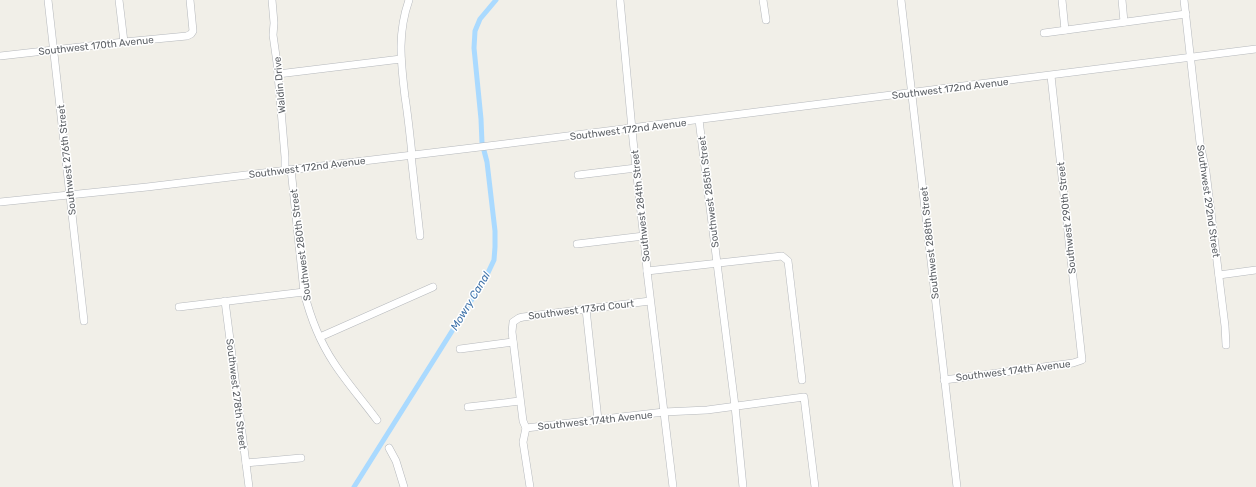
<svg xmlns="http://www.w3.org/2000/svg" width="1256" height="487" viewBox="0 0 1256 487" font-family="Rubik,sans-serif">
  <rect width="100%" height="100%" fill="#f1efe8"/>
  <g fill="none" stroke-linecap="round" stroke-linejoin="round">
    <polyline stroke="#aadaff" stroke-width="5" points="354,487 486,277 494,260 495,247 495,231 487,162 482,143 481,119 474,48 475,31 480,19 496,0"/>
    <defs>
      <g id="minor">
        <polyline points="48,0 84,321"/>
        <polyline points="119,0 124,42"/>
        <polyline points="272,0 274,23 273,35 277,63 285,157 285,170"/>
        <path d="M 409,0 C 397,34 401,62 405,97 C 408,116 410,135 412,155"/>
        <polyline points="620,0 633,140 646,258 647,271 673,487"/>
        <polyline points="763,0 766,20"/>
        <polyline points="901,0 957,487"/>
        <polyline points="1062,0 1065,30"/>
        <polyline points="1122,0 1124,22"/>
        <polyline points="1184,0 1200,143 1206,172 1225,326 1226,345"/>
        <polyline points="1044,33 1186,14"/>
        <polyline points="0,56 124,42 187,36 191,34 193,31 190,0"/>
        <polyline points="278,74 401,59"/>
        <polyline points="699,120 735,406 743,487"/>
        <polyline points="411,155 420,236"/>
        <path d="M 291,169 L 304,292 C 310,316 320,342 334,363 C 347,383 363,401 377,420"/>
        <polyline points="578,175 636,168"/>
        <polyline points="0,202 147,187 488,146 1256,49"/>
        <polyline points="577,244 644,236"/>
        <polyline points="647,271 782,256 788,261 802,380"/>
        <polyline points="1219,275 1256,270"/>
        <polyline points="225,301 249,487"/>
        <polyline points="179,307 304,292"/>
        <polyline points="586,309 598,420"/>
        <polyline points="320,337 433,287"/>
        <polyline points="460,349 513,342"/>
        <polyline points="944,380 1073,363 1082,360 1051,76"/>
        <polyline points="468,407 520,401"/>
        <polyline points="526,428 664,412 707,410 804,397 815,487"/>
        <polyline points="389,448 396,461 404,487"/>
        <polyline points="246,463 301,458"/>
        <polyline points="530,487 523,442 526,428 523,421 512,332 513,322 519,318 523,317 650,301"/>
      </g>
    </defs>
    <use href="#minor" stroke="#b5b8bc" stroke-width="8"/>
    <use href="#minor" stroke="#fff" stroke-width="7"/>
  </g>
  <g text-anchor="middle" stroke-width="3" stroke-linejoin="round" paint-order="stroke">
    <g font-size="10" fill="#5f6368" stroke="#fff">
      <text transform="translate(96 45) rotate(-6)" y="4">Southwest 170th Avenue</text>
      <text transform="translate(279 85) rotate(-95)" y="4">Waldin Drive</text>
      <text transform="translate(950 88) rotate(-7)" y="4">Southwest 172nd Avenue</text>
      <text transform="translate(628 129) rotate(-7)" y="4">Southwest 172nd Avenue</text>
      <text transform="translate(66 160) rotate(-96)" y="4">Southwest 276th Street</text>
      <text transform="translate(307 167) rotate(-7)" y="4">Southwest 172nd Avenue</text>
      <text transform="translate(708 192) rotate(-97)" y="4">Southwest 285th Street</text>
      <text transform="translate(1209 201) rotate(82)" y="4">Southwest 292nd Street</text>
      <text transform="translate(640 206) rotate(-96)" y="4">Southwest 284th Street</text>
      <text transform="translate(1066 218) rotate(-96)" y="4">Southwest 290th Street</text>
      <text transform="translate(929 243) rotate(-96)" y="4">Southwest 288th Street</text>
      <text transform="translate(300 245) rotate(-97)" y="4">Southwest 280th Street</text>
      <text transform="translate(581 309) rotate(-7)" y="4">Southwest 173rd Court</text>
      <text transform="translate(1013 370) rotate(-7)" y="4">Southwest 174th Avenue</text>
      <text transform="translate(237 394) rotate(83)" y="4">Southwest 278th Street</text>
      <text transform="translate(595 420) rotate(-6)" y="4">Southwest 174th Avenue</text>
    </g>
    <g font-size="11" font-style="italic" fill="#4174aa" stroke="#fff">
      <text transform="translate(470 301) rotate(-59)" y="4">Mowry Canal</text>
    </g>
  </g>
</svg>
